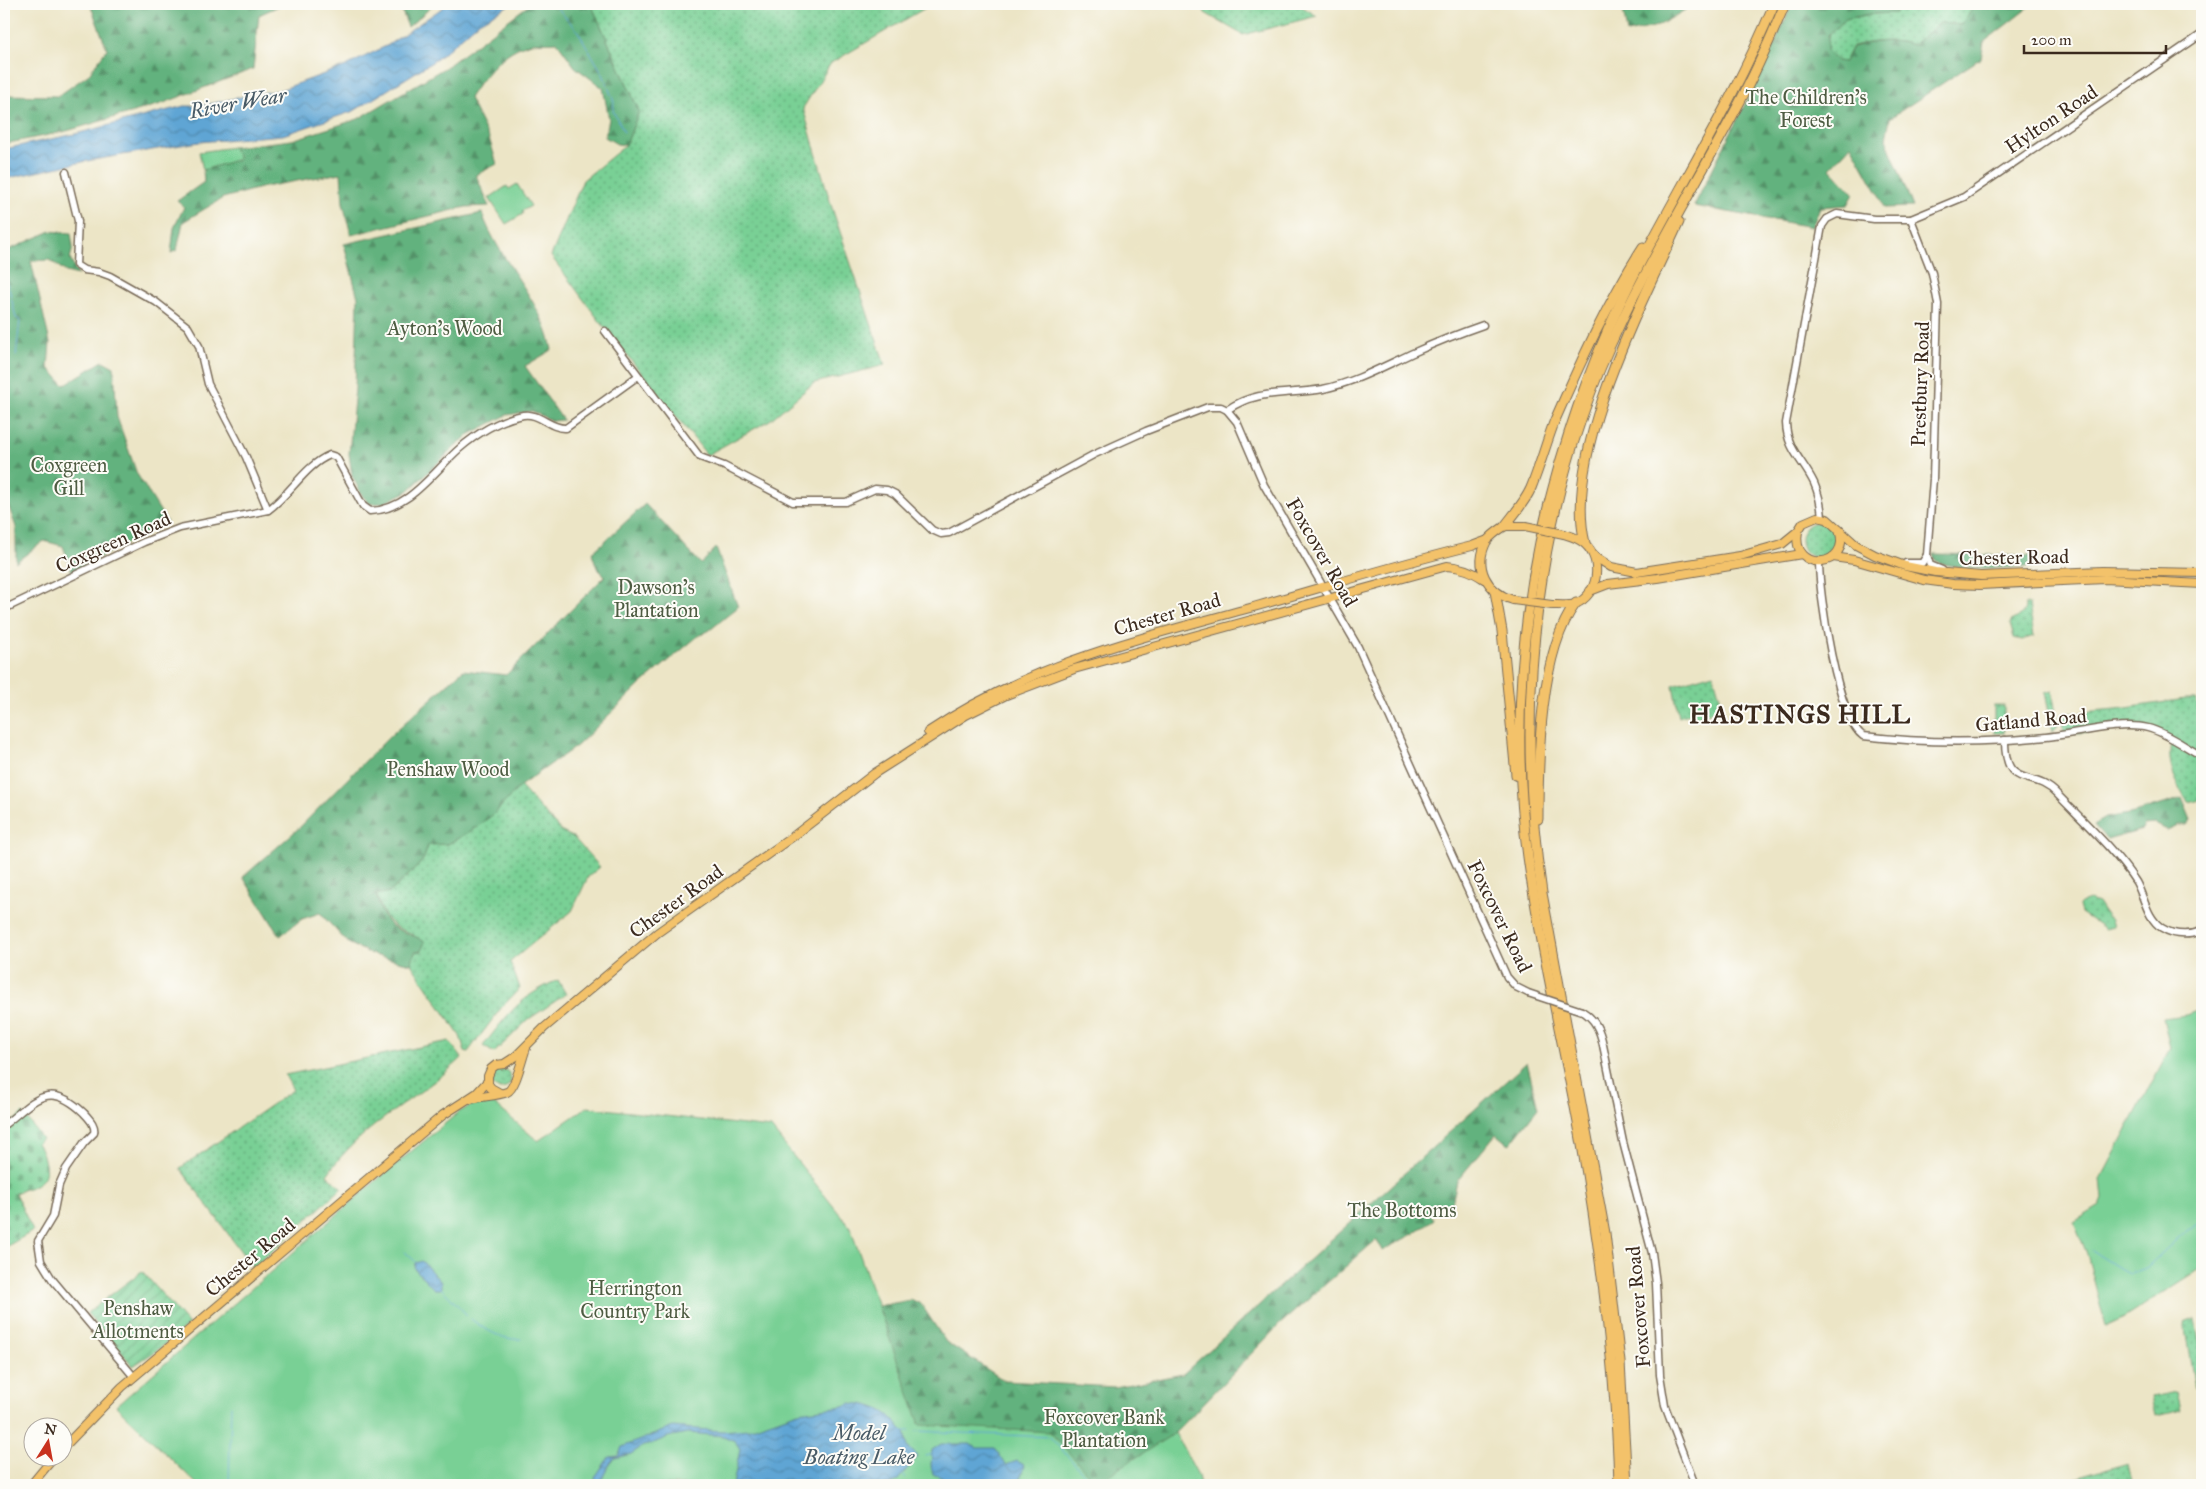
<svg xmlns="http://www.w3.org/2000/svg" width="2206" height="1489" viewBox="0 0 2206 1489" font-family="'IM FELL Great Primer',serif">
  <defs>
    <pattern id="grass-dots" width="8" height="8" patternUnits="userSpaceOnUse" patternTransform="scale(1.25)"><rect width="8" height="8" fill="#79d095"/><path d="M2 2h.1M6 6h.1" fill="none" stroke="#64a979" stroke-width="1.8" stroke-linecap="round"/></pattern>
    <pattern id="forest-firs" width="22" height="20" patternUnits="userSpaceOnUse" patternTransform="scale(1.25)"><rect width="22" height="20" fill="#62b27e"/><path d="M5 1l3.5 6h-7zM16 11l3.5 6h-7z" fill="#529167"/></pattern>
    <pattern id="cemetery-stones" width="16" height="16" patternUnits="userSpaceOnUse" patternTransform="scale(1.25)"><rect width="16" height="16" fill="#79d095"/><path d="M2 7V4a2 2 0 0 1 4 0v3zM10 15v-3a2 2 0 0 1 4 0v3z" fill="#64a979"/></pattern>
    <pattern id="garden-furrows" width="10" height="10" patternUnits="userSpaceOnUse" patternTransform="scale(1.25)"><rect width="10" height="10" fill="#79d095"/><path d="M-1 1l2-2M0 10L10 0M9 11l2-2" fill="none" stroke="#64a979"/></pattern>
    <pattern id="water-waves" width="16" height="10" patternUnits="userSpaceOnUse" patternTransform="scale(1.25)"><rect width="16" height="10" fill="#5ea5d4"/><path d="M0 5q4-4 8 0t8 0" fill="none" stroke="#4f87ab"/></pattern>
  </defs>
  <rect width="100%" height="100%" fill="#fdfcf7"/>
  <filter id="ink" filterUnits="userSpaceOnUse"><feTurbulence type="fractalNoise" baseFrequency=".02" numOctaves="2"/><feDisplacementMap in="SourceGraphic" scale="10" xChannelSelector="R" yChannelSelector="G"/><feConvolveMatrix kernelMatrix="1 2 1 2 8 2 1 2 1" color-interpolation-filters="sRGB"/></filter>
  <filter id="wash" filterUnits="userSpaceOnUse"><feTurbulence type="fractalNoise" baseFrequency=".0096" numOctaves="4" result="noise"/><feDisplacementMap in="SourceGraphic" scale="20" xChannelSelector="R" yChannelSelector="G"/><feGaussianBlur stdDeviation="1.12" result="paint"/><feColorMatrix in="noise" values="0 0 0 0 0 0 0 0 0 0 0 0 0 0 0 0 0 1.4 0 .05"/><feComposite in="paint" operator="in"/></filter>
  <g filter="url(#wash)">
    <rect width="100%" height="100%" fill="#ece5c6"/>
    <g fill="url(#grass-dots)" stroke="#5a7d5a">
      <polygon points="591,4 932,4 831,63 803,108 832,208 885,365 814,383 770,420 707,455 598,319 551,256 583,180 626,145 639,111"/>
      <polygon points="1202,4 1298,4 1317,16 1243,35 1205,13"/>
      <path d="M 1897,4 L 1976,4 L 1961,25 L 1940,23 L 1913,45 C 1893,38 1872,42 1852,46 L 1844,62 L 1837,61 L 1827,50 L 1828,36 L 1845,19 L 1871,14 L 1896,13 Z"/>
      <circle cx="1819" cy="540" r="18"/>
      <path d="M 2025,604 L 2029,604 L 2034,636 L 2022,640 L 2014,638 L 2010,624 L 2012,620 C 2020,617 2025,614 2025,604 Z"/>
      <polygon points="1713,673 1723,707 1695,717 1690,713 1679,717 1673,685"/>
      <polygon points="2052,691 2058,725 2053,732 2045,693"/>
      <path d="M 2185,699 L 2195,699 C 2206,714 2202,777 2202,799 L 2188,803 C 2176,780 2165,766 2172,739 L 2131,726 L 2064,735 L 2061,714 L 2126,708 Z"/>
      <rect x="1994" y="706" width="10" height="27"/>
      <path d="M 520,786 L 562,832 L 573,837 L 600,867 L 588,877 L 572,911 L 510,962 L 520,988 L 502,1007 L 468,1052 L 465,1051 L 460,1036 L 411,964 L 415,952 L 414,935 C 387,924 386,922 376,894 L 390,892 L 417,867 L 424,858 L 428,845 L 448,844 L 494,813 Z"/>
      <polygon points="2089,900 2098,903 2107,917 2111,920 2113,927 2105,929 2081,913 2079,906 2083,902"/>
      <path d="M 558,980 L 566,994 L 529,1019 L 494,1053 L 483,1046 C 508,1014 520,996 558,980 Z"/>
      <path d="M 449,1041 L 462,1058 C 419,1099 361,1124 327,1175 L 342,1188 L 253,1268 L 180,1168 L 293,1090 L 285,1075 Z"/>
      <circle cx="501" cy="1079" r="10"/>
      <polygon points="2195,1319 2202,1357 2202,1391 2200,1392 2195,1389 2184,1323"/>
      <polygon points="2177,1392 2181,1409 2156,1415 2152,1397"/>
      <polygon points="2128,1463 2133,1485 2052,1485"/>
    </g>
    <g fill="url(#forest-firs)" stroke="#4e6e4e">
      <polygon points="90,4 122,4 123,6 129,4 283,4 259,15 253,69 161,104 63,132 4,144 4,95 58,96 88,75 107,49"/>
      <polygon points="399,4 435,4 408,27"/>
      <path d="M 530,4 L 591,4 L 639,111 L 626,145 L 617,144 L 605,137 L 609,119 L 603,88 L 575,67 L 557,42 C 547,43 534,41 525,45 C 501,53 482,78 469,98 L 489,138 L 497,164 L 476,175 L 489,206 L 466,207 L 351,235 L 343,203 L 341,173 L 264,187 L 223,198 L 183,222 L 177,250 L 171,253 L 174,228 L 184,207 L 177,201 L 204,182 L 203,170 L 239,159 L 233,147 L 292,140 L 358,119 L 446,67 Z"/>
      <polygon points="1622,4 1695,4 1658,26 1627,33"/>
      <path d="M 1792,4 L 1897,4 L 1896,13 L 1871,14 L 1846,19 L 1828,35 L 1827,50 L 1837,61 L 1844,62 L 1852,47 C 1872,42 1893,38 1913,45 L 1940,23 L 1961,25 L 1976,4 L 2033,4 L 1984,42 L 1981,58 L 1890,118 L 1886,139 L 1913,207 L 1884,208 L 1879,195 L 1851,145 L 1830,168 L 1854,194 L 1848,205 L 1820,207 L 1812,227 L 1694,206 L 1773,48 Z"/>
      <path d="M 482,213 C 498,259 544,303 552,350 L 525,366 L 563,420 L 552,421 L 532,411 L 507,415 L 468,435 L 408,491 L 384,503 L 370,504 L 363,497 L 352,476 L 349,454 L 355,388 L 358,298 L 344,244 Z"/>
      <polygon points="51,231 71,233 73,247 70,259 78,275 66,272 50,260 31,261 50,343 48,367 64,385 103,361 114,367 117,417 137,474 167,522 72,572 63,546 44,541 16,562 16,527 4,494 4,252"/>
      <path d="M 645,504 L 701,564 L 716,548 L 738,607 L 710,630 L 697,637 L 641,684 L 578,745 L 520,786 L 494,814 L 471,831 L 448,844 L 428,845 L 424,858 L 417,867 L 390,892 L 376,895 C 379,904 383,920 392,926 C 402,933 415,935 425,942 L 421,951 L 415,952 L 411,964 L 374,955 L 348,943 L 320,913 L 302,919 L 280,936 L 243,877 L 300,827 L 390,736 L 463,670 L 506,675 L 605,576 L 597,568 L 592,553 Z"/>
      <path d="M 1933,554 L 2036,556 L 2036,567 C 2012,567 1953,572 1935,560 Z"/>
      <polygon points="2182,798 2191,820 2187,825 2178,825 2167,830 2155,824 2144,825 2142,830 2107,840 2094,825 2106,818 2134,813"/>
      <polygon points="1527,1062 1538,1108 1509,1145 1496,1134 1457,1181 1452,1203 1428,1211 1434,1219 1413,1234 1383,1250 1376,1240 1279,1325 1175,1433 1096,1484 1050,1432 920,1426 878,1306 911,1300 921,1304 946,1342 1005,1381 1115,1387 1183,1374"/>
    </g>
    <path fill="url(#cemetery-stones)" stroke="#5a7d5a" d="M 23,1113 L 42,1139 L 37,1143 C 43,1152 43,1155 45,1164 C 49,1185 31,1186 15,1193 L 33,1231 L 4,1248 L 4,1129 Z"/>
    <g fill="#79d095" stroke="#5a7d5a">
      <polygon points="233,147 239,159 203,170 199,152"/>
      <polygon points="517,184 531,206 522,211 523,214 506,224 489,198 507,186 509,189"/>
      <polygon points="2202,1009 2202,1268 2124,1318 2106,1327 2087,1254 2074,1222 2100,1206 2103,1199 2101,1179 2170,1048 2163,1018 2186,1015"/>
      <polygon points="492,1102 538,1141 587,1107 771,1128 850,1227 920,1425 1050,1432 1096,1483 1175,1433 1198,1475 1200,1485 198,1485 116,1406 378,1179 459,1112 470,1106"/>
    </g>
    <polygon fill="url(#garden-furrows)" stroke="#5a7d5a" points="142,1271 189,1325 156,1351 133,1366 87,1313"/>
    <g fill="url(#water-waves)" stroke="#4c6879">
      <polygon points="448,4 511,4 479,22 437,59 354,111 283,135 199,142 87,161 4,179 4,149 75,134 184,106 200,106 249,95 280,90 346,66 388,45"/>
      <polygon points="422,1261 441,1282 441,1289 434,1289 414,1268 415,1263"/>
      <path d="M 850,1403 C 867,1404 882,1407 894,1420 C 898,1425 899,1429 905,1431 L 908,1448 L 918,1456 L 897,1481 L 890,1485 L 733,1485 L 740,1449 L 735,1441 L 723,1436 L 687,1433 L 668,1437 L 649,1445 L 643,1446 L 631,1454 L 615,1458 L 611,1462 L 600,1482 L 596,1483 L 595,1477 L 609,1457 L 618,1456 L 622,1447 L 673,1427 L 722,1431 L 749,1429 L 798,1412 L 844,1406 Z"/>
      <path d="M 941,1444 L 970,1444 L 977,1448 L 995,1448 L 1006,1465 L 1017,1461 L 1024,1465 L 1019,1485 C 987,1485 963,1488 933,1474 L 931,1466 L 932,1450 Z"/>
    </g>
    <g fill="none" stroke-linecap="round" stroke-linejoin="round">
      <g stroke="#5ea5d4" stroke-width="1">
        <polyline points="554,4 577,30 603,74 614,102 613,111 624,132"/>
        <polyline points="4,278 9,288 16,318 20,320 16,356"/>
        <polyline points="404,1251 416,1262"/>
        <polyline points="2092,1251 2129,1274 2146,1268 2176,1240 2202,1220"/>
        <polyline points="441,1288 467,1315"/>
        <path d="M 471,1319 C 485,1330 504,1341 521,1339"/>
        <polyline points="905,1431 910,1431"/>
        <polyline points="916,1431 1050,1437 1094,1485"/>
        <polyline points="925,1456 932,1454"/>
        <polyline points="902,1475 905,1477"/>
        <polyline points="229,1485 231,1406"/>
        <polyline points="596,1485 596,1483"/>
      </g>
    </g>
  </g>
  <g filter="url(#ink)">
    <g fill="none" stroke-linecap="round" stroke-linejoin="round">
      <defs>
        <g id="minor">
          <polyline points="66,172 78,221 76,265 84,270 99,272 110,276 156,302 188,327 199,346 208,384 246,457 268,510"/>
          <polyline points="1911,219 1932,273 1938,304 1933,479 1927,555 1930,565 1942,570"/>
          <polyline points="605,331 700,457 724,466 793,502 846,502 875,489 887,490 895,494 932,530 941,534 949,533 1093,455 1146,431 1208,407 1221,407 1227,410 1237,422 1264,485 1358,647 1507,977 1516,987 1528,993"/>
          <path d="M 1227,410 C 1256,389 1289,395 1323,389 C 1356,382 1384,366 1415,352 C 1437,342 1460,333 1483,325"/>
          <path d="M 1822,517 C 1821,505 1819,494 1814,483 C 1803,460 1787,450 1786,423 L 1822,226 L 1827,219 L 1837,214 L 1874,219 L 1911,219 L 1964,197 L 2202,34"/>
          <path d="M 1819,561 C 1819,595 1837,718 1863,736 C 1922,743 1987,743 2046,737 C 2075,734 2121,721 2148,728 C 2167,733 2185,747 2202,756"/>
          <polyline points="1906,563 1922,563 1927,555"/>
          <path d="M 4,609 L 144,542 L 180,528 L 268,510 C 290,495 305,465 330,455 L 336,457 L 363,506 L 370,511 C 409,510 433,472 459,449 C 476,434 500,419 523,415 C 539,412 550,429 566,428 L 638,376"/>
          <path d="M 2005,740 C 2005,792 2033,768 2057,794 C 2082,820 2117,852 2136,882 C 2144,896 2147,919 2162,928 C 2175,936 2188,936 2202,931"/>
          <path d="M 1582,1011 C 1595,1019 1600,1030 1603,1045 L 1623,1142 L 1652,1253 L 1656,1283 L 1660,1375 L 1665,1406 L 1695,1485"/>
          <path d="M 4,1125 C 35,1101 48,1079 84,1113 C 89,1119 96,1125 94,1133 L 84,1143 L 66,1169 L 59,1185 L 53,1216 L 38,1241 L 41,1261 L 52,1279 L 134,1377"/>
        </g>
        <g id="major">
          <path d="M 1798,531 C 1790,575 1853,568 1839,530"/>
          <polyline points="1594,556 1611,567 1637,572 1740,556 1782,544 1798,531 1803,523 1817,517 1827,519 1856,545 1875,555 1905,566 1935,572 1981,576 2102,571 2202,573"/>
          <polyline points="1833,557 1854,560 1924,580 1953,584 1980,585 2105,579 2202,584"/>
          <polyline points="1590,591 1608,584 1658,578 1802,554"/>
          <path d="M 1513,600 C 1487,592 1473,567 1487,541 C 1491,535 1499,530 1505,526 L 1525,526"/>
          <path d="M 1552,605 C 1559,605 1568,606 1575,604 C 1599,595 1603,560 1585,544 C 1579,538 1571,536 1564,534"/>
          <path d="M 928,732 C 1027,665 1137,639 1250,608 C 1324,587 1398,564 1472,546 L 1488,540"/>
          <path d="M 500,1093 L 491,1088 L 488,1084 L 488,1076 L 491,1069 L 496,1065 L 504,1064 L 515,1057 L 544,1028 L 657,933 L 795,835 L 875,773 L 966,715 L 1006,695 L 1074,669 L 1447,566 C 1462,567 1472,571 1484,579"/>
          <path d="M 471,1099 C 482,1096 497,1096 507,1092 C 516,1088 522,1058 526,1048"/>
          <polyline points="62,1449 122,1387 443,1115 477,1093 488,1081"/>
          <polyline points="31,1485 55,1456"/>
        </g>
        <g id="highway">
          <path d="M 1505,526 C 1514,514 1525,502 1531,488 C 1540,466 1546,443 1555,420 C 1581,361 1608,302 1643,247"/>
          <path d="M 1585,543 C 1563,453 1641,305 1679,222"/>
          <polyline points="1495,591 1502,631 1516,775"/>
          <path d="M 1538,819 C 1538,759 1539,652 1576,603"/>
          <path d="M 1619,1485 C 1616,1369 1601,1253 1581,1139 C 1564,1045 1541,952 1528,857 C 1511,736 1521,606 1553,488 C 1572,416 1598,346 1632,279 C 1679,187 1735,99 1774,4"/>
          <path d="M 1627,1485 L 1620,1362 L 1605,1233 L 1542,893 C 1513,701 1536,500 1620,324 C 1655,251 1697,182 1735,111 C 1754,76 1770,40 1785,4"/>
        </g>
      </defs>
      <use href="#minor" stroke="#796b59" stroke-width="9"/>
      <use href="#major" stroke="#796b59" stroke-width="10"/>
      <use href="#highway" stroke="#796b59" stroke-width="11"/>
      <use href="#minor" stroke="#fff" stroke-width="6"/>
      <use href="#major" stroke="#f3c26a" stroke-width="8"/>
      <use href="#highway" stroke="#f3c26a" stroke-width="9"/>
      <defs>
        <polyline id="minor-bridge" points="1528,993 1582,1011"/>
        <g id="major-bridge">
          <polyline points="1525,526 1564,534"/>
          <polyline points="1513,600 1552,605"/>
        </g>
      </defs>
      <use href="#minor-bridge" stroke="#796b59" stroke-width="9" stroke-linecap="butt"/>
      <use href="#major-bridge" stroke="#796b59" stroke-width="10" stroke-linecap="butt"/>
      <use href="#minor-bridge" stroke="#fff" stroke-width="6"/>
      <use href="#major-bridge" stroke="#f3c26a" stroke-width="8"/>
    </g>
  </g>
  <g text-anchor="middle" stroke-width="4" stroke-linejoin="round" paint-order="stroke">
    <g font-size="20" fill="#4e5c42" stroke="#fdfcf7">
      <text x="1806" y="104">The Children's<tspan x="1806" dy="23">Forest</tspan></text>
      <text x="445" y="335">Ayton's Wood</text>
      <text x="69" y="472">Coxgreen<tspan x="69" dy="23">Gill</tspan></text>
      <text x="656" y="594">Dawson's<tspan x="656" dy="23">Plantation</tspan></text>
      <text x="448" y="776">Penshaw Wood</text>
      <text x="1402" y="1217">The Bottoms</text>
      <text x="635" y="1295">Herrington<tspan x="635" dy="23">Country Park</tspan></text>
      <text x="138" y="1315">Penshaw<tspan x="138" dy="23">Allotments</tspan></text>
      <text x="1104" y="1424">Foxcover Bank<tspan x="1104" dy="23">Plantation</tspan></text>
    </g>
    <g font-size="20" fill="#3b2a1e" stroke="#fdfcf7">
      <text transform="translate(2051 119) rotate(-34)" y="7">Hylton Road</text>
      <text transform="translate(1920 384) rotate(-88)" y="7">Prestbury Road</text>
      <text transform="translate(113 542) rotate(-24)" y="7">Coxgreen Road</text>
      <text transform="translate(1322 552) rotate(60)" y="7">Foxcover Road</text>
      <text transform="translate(2014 557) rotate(-1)" y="7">Chester Road</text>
      <text transform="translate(1167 614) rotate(-16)" y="7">Chester Road</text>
      <text transform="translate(2031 720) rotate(-5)" y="7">Gatland Road</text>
      <text transform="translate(676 901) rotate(-36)" y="7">Chester Road</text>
      <text transform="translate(1500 916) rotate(64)" y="7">Foxcover Road</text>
      <text transform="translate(250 1257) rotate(-40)" y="7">Chester Road</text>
      <text transform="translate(1638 1307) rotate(-95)" y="7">Foxcover Road</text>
    </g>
    <g font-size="21" font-style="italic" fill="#495b67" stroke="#fdfcf7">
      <text transform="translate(238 103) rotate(-10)" y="7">River Wear</text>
      <text x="859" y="1440">Model<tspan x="859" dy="24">Boating Lake</tspan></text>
    </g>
    <g font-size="25" font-weight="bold" letter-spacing="1" fill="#3b2a1e" stroke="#fdfcf7">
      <text x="1800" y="723">HASTINGS HILL</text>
    </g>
  </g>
  <rect width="2206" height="1489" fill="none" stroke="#fdfcf7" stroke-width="20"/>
  <g transform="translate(48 1442) rotate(11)"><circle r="24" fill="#fdfcf7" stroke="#afa8a0"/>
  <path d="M0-4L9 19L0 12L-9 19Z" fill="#c8321e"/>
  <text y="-8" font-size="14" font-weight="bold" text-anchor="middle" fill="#3b2a1e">N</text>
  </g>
  <path d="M2024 45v8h142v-8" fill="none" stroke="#3b2a1e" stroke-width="2.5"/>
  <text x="2031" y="45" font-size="15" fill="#3b2a1e" stroke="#fdfcf7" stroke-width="4" paint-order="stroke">200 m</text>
</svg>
